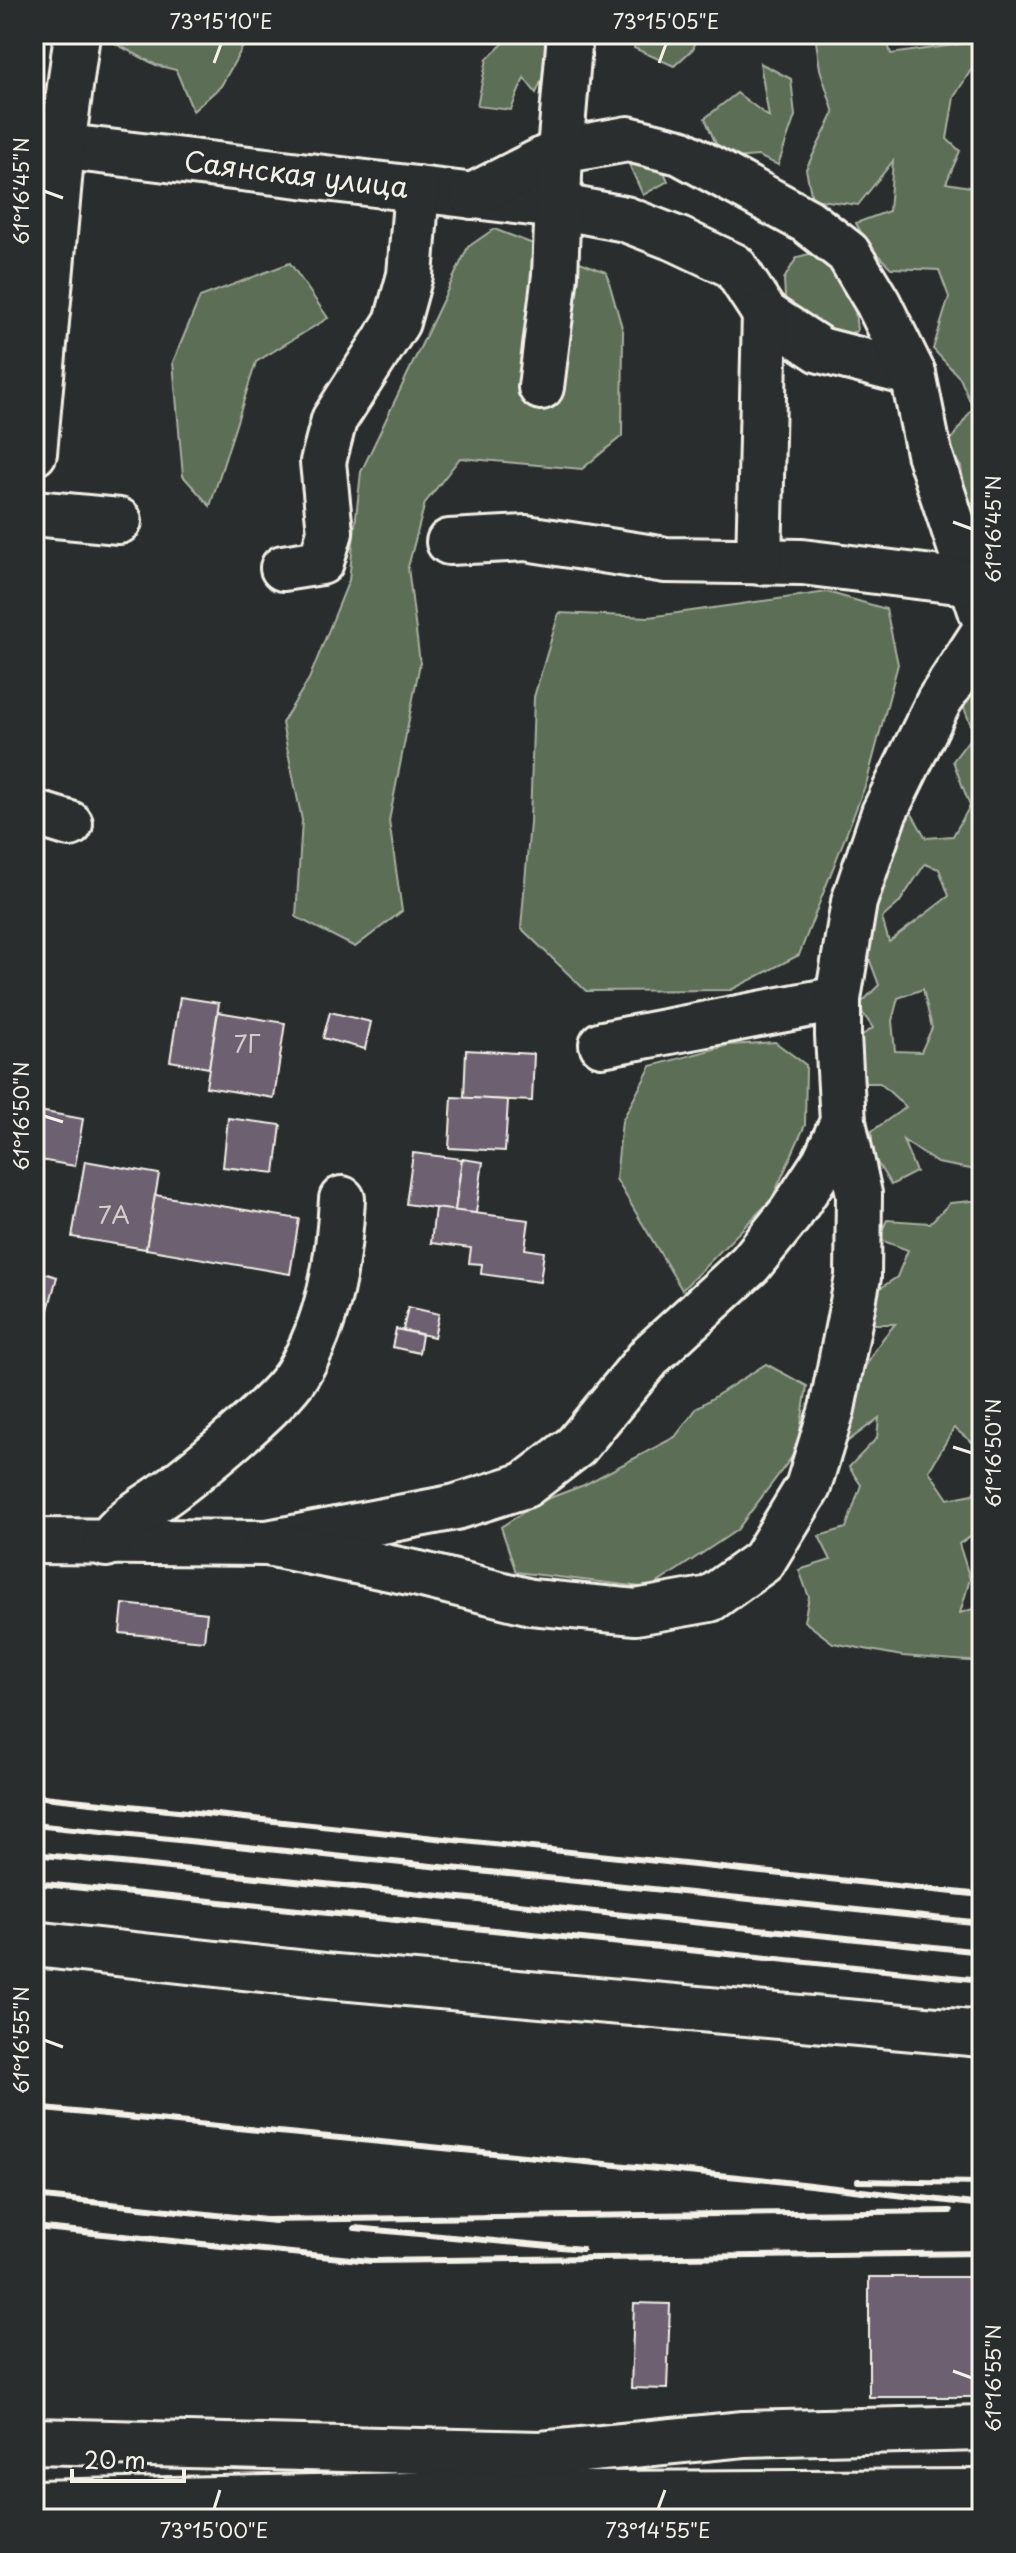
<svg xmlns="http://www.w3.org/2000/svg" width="1016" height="2553" viewBox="0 0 1016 2553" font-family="'Playpen Sans',sans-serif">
  <rect width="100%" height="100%" fill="#2a2d2e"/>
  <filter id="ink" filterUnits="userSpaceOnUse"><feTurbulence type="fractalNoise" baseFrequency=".0125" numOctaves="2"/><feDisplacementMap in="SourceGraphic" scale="16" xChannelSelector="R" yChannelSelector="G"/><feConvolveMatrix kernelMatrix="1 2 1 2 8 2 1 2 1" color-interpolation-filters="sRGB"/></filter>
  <g filter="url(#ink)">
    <g fill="#5c6e57" stroke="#a8b0a0" stroke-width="2" fill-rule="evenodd">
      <polygon points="115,34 250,34 221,86 193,111 176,70 156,65 116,44"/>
      <polygon points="513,34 557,34 556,48 536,93 524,78 511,110 477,106 487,59"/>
      <polygon points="638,34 693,34 694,48 674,66 634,48"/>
      <polygon points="815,34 893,34 888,44 891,54 961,44 951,34 982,34 982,60 978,59 954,97 947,139 960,151 946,183 970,187 982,199 982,507 966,500 961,467 946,447 973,408 960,378 933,349 949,297 939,270 891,268 867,244 856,223 889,211 893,161 858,205 812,199 806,169 834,113 820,69"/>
      <polygon points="760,63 791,79 795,116 778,165 758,156 722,159 705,118 737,93 769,117"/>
      <polygon points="657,155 668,181 643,195 628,162"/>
      <polygon points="494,229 606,272 623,331 622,436 582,469 460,458 425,503 408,567 420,663 389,821 402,911 355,947 296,917 302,820 282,723 309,679 349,580 361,472 468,247"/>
      <polygon points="830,249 853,289 857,331 820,342 786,316 784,279 797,257"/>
      <polygon points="290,263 328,318 256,362 210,506 183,476 173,362 200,297"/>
      <polygon points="827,592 886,609 898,664 867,781 799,955 731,990 586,991 521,928 530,823 534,697 559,613 649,617"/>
      <path d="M 978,682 L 982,689 L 982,1171 L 937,1163 L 903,1140 L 916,1172 L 891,1185 L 872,1154 L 872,1131 L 906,1107 L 880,1083 L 856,1083 L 856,1039 L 873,1028 L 858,1006 L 879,985 L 863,942 L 887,863 L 909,809 L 926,838 L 953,836 L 970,806 L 953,761 L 974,733 L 962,703 ZM 925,864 L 939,869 L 949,896 L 889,942 L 882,918 L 899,903 ZM 923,989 L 932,1028 L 921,1052 L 895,1051 L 892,1021 L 898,998 Z"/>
      <polygon points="775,1042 806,1065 805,1125 772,1199 682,1290 616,1179 622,1121 651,1066 729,1045"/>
      <path d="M 982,1200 L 982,1450 L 954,1428 L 929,1471 L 948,1499 L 973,1494 L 982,1478 L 982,1528 L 959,1544 L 970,1579 L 960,1613 L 982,1606 L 982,1662 L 902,1656 L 833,1643 L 804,1621 L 809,1597 L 799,1570 L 831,1560 L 819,1536 L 846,1528 L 861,1485 L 849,1467 L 877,1438 L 879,1418 L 840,1447 C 851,1397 860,1363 895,1324 L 863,1324 L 870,1295 L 897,1277 L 908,1250 L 878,1239 L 887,1220 L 930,1223 L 950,1203 Z"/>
      <polygon points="766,1364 807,1386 797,1450 737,1530 650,1588 516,1572 501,1527 539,1502 584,1485 675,1437 697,1408"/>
    </g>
    <g fill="#6c6171" stroke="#f4f1e8" stroke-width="2">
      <polygon points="180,997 219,1003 209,1068 170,1061"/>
      <polygon points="218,1012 285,1023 274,1098 206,1087"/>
      <polygon points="330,1012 371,1022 365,1049 323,1038"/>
      <polygon points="466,1050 534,1054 532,1101 464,1098"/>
      <polygon points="452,1097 508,1100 505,1151 449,1148"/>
      <polygon points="34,1110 83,1119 75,1166 34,1159"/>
      <polygon points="228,1118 281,1125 275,1173 223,1167"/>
      <polygon points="413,1153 462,1159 455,1211 406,1204"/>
      <polygon points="462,1159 483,1162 476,1213 455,1211"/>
      <polygon points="85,1161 159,1174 146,1249 72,1237"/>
      <polygon points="155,1195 299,1219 290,1274 146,1249"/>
      <polygon points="435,1208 529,1220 525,1249 544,1252 540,1282 481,1274 482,1264 469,1263 471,1248 431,1243"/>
      <polygon points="34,1270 57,1277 46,1317 34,1314"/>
      <polygon points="408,1307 439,1314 434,1337 403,1330"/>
      <polygon points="396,1329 422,1335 419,1353 392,1347"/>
      <polygon points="123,1604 207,1613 204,1641 120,1633"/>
      <rect x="869" y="2277" width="113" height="120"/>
      <polygon points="634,2303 670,2304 667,2389 631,2388"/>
    </g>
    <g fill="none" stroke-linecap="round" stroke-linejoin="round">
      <defs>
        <g id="minor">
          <path id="s1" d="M 34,143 L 557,206 L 625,219 L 679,240 L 734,266 L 765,314 L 820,350 L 913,374"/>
          <polyline points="472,196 560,151 628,139 680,152 807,221 848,253 878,303 913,374 929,453 982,613"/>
          <polyline points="541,387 555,275 560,151 570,34"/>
          <polyline points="34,453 62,147 77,34"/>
          <polyline points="34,513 119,521"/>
          <polyline points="449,542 526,538 666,560 802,562 982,584"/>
          <polyline points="759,562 765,314"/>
          <polyline points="283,568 321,562 330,532 323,462 334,420 397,322 410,275 417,189"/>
          <polyline points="34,813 70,824"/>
          <polyline points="602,1044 838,999"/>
          <polyline points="34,1541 267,1543 456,1507 525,1485 576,1446 652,1354 750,1264 791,1213 825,1161 843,1122"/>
          <polyline points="267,1543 419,1574 531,1602 636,1612 710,1599 763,1561 808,1487 832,1409 858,1277 859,1194 843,1122 838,1036 838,999 854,902 884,813 939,701 982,635"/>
          <path d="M 106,1544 C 130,1512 147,1509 176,1486 C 205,1463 279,1403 297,1374 C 329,1322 339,1260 342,1199"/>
          <polyline points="34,1944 326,1976 982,2034"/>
          <polyline points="34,2441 541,2454 744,2434 982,2428"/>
          <polyline points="34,2503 410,2495 982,2492"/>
        </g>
      </defs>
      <use href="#minor" stroke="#f4f1e8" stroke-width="50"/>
      <use href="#minor" stroke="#2a2d2e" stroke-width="44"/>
      <g stroke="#f4f1e8" stroke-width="6">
        <polyline points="34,1796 982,1895"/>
        <polyline points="34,1825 982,1923"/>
        <polyline points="34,1854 982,1952"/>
        <polyline points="34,1883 982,1980"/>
        <polyline points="34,2108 759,2179 982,2205"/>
        <polyline points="858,2181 982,2183"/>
        <polyline points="34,2196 275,2221"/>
        <polyline points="265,2220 950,2211"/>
        <polyline points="34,2227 370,2261 982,2253"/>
        <polyline points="355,2228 582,2249"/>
      </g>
    </g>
  </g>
  <path fill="none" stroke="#f4f1e8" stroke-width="3" d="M 214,63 L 221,44M 659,63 L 666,44M 44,191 L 63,198M 953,522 L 972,529M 44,1116 L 63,1122M 953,1447 L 972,1453M 44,2040 L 63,2047M 953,2371 L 972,2378M 214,2509 L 220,2490M 658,2509 L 665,2490"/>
  <g text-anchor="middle" stroke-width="7" stroke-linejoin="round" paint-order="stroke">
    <g font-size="24" fill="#d2cdca">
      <text x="247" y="1053">7Г</text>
      <text x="114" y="1224">7А</text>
    </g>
    <g font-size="28" fill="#f4f1e8" stroke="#2a2d2e">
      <text dy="10" stroke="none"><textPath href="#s1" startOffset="264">Саянская улица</textPath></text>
    </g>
  </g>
  <rect width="1016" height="2553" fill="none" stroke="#2a2d2e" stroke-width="88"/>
  <path d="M72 2469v12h112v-12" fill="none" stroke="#f4f1e8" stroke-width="4"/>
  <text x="84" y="2469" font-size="24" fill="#f4f1e8" stroke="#2a2d2e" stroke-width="6" paint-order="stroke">20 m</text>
  <rect x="44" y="44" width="928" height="2465" fill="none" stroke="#f4f1e8" stroke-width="3"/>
  <g font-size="20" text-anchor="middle" fill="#f4f1e8">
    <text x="221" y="29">73°15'10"E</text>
    <text x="666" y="29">73°15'05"E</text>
    <text transform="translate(22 191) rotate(-90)" y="7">61°16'45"N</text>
    <text transform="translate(994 529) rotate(-90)" y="7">61°16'45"N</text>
    <text transform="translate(22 1116) rotate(-90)" y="7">61°16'50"N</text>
    <text transform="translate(994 1453) rotate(-90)" y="7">61°16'50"N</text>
    <text transform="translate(22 2040) rotate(-90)" y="7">61°16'55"N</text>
    <text transform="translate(994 2378) rotate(-90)" y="7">61°16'55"N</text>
    <text x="214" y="2538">73°15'00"E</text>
    <text x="658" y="2538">73°14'55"E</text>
  </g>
</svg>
